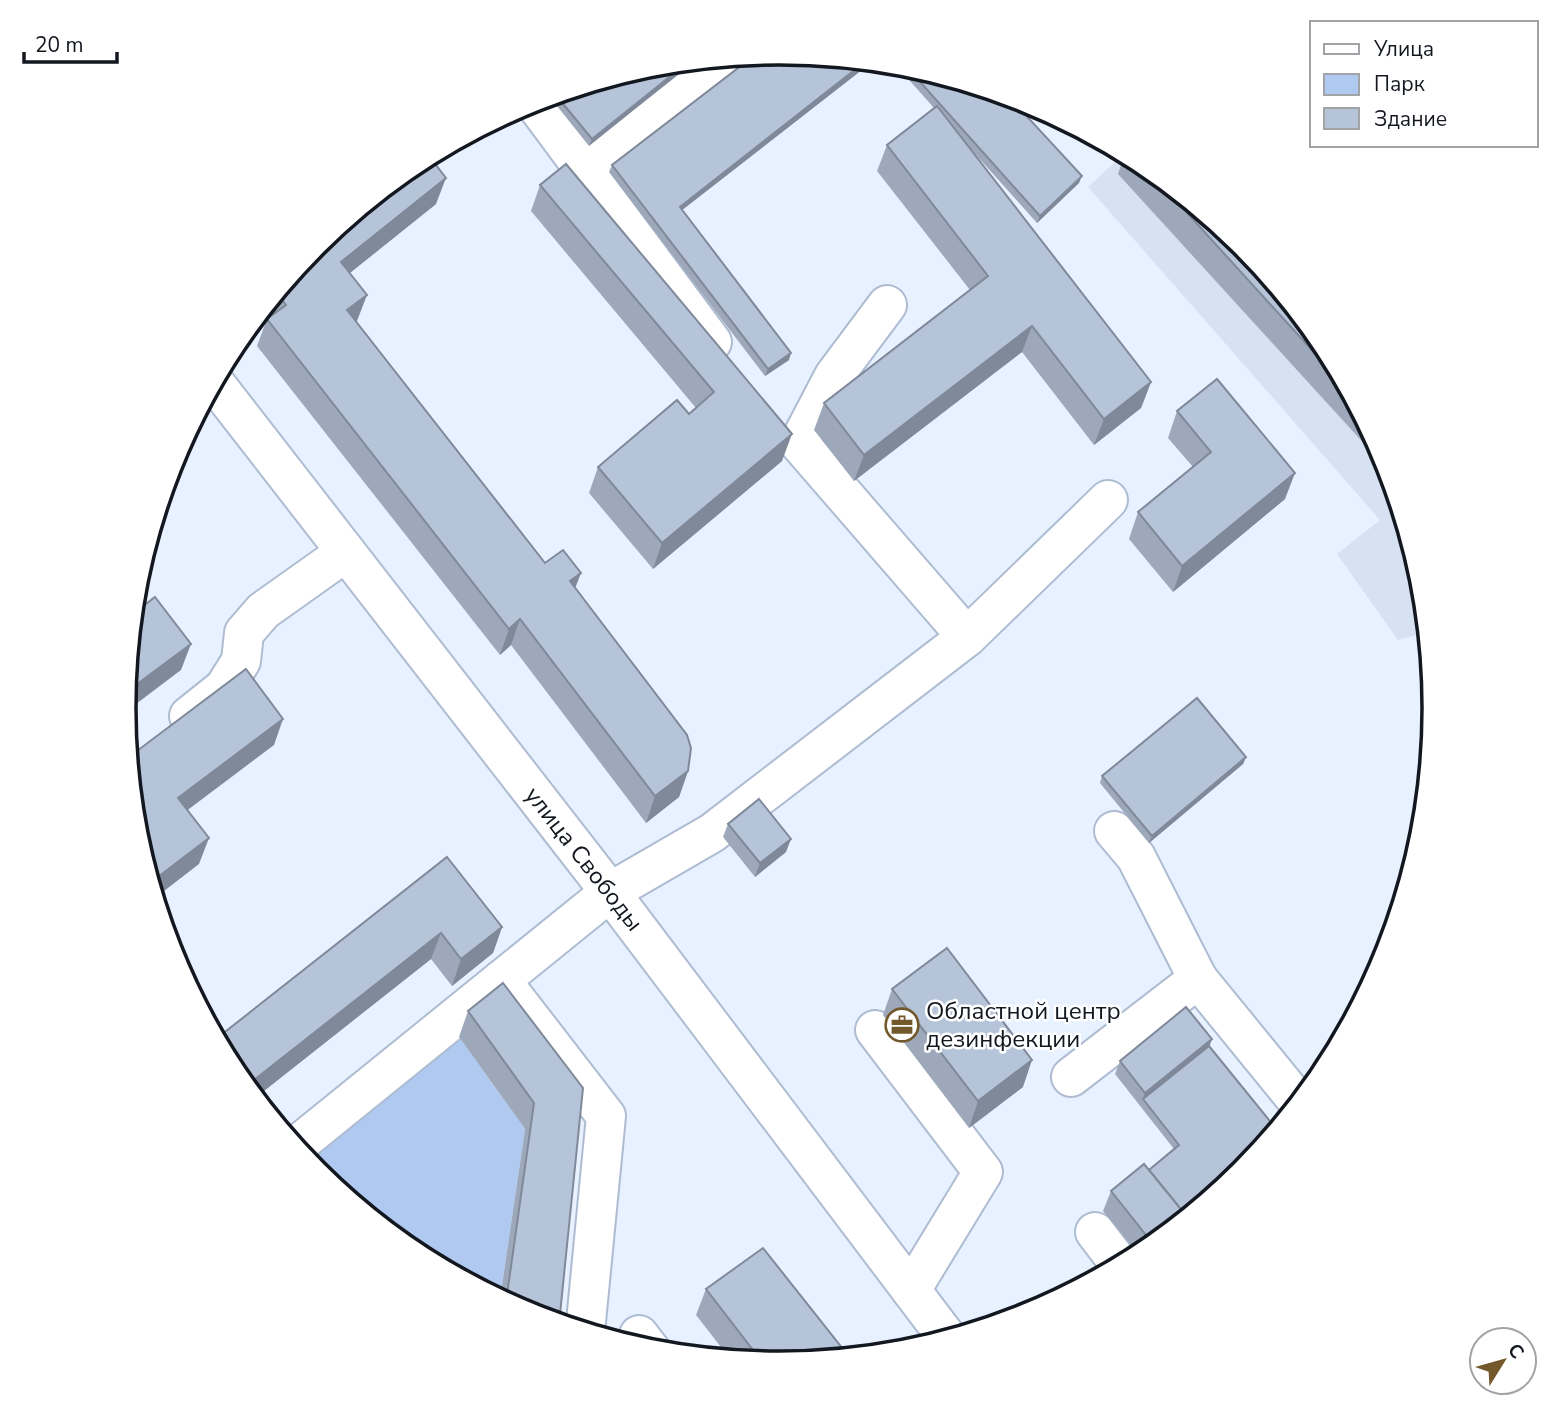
<svg xmlns="http://www.w3.org/2000/svg" width="1559" height="1417" viewBox="0 0 1559 1417" font-family="'Nunito Sans',sans-serif">
  <rect width="100%" height="100%" fill="#e8f1ff"/>
  <polygon fill="#d6e1f1" points="1125,153 1144,163 1244,245 1325,344 1386,458 1423,581 1428,632 1398,640 1337,554 1380,520 1088,187"/>
  <polygon fill="#b0c9f0" points="459,1037 525,1129 500,1299 415,1254 315,1172 295,1147"/>
  <g fill="none" stroke-linecap="round" stroke-linejoin="round">
    <defs>
      <g id="minor">
        <polyline points="533,101 712,342"/>
        <polyline points="586,171 732,57"/>
        <polyline points="887,305 834,376 799,443 967,637"/>
        <polyline points="214,382 610,892 948,1339"/>
        <polyline points="189,716 224,688 241,661 244,633 263,611 346,552"/>
        <polyline points="1114,831 1136,857 1198,979"/>
        <polyline points="501,980 606,1116 585,1332"/>
        <polyline points="875,1030 983,1172 911,1290"/>
        <polyline points="1071,1077 1198,979 1300,1104"/>
        <polyline points="295,1147 610,892 712,833 967,637 1108,500"/>
        <polyline points="1095,1232 1121,1266"/>
        <polyline points="639,1335 652,1352"/>
      </g>
    </defs>
    <use href="#minor" stroke="#aebcd2" stroke-width="42"/>
    <use href="#minor" stroke="#fff" stroke-width="38"/>
  </g>
  <g fill="#9da9bb">
    <polygon points="872,62 682,210 789,360 765,376 609,172 612,165"/>
    <polygon points="895,64 908,65 1079,183 1037,223 968,146 1151,382 1141,408 1094,445 1022,352 854,481 814,430 824,403 970,290 877,171 887,145 934,108"/>
    <polygon points="652,65 589,146 549,96"/>
    <polygon points="1125,153 1144,163 1325,344 1386,458 1390,472 1118,174"/>
    <polygon points="540,185 782,461 653,569 589,493 598,467 689,414 696,408 531,211"/>
    <polygon points="436,204 350,273 357,321 356,322 545,563 575,589 688,771 679,797 646,823 511,645 500,655 257,346 267,319 261,311 316,244"/>
    <polygon points="1177,411 1285,499 1173,592 1129,539 1138,512 1193,467 1168,438"/>
    <polygon points="1246,757 1243,764 1149,843 1100,783 1102,776"/>
    <polygon points="728,824 786,852 755,877 723,837"/>
    <polygon points="447,857 502,927 493,953 452,986 431,959 255,1098 234,1073"/>
    <polygon points="892,989 1023,1087 969,1128 883,1015"/>
    <polygon points="468,1011 583,1088 528,1314 500,1299 525,1129 459,1037"/>
    <polygon points="1209,1046 1243,1173 1140,1256 1103,1211 1111,1191 1149,1170 1174,1149 1115,1074 1120,1061"/>
    <polygon points="706,1289 780,1364 731,1360 696,1315"/>
  </g>
  <g fill="#7f8999">
    <polygon points="695,61 589,146 592,139 688,62"/>
    <polygon points="866,61 872,62 677,214 680,207"/>
    <polygon points="1082,176 1079,183 1037,223 1040,216"/>
    <polygon points="446,178 436,204 331,288 341,262"/>
    <polygon points="367,295 357,321 337,337 347,310"/>
    <polygon points="1032,326 1022,352 854,481 864,455"/>
    <polygon points="791,353 789,360 765,376 768,369"/>
    <polygon points="1151,382 1141,408 1094,445 1104,419"/>
    <polygon points="792,434 782,461 653,569 662,543"/>
    <polygon points="1295,473 1285,499 1173,592 1182,566"/>
    <polygon points="581,573 571,599 570,581"/>
    <polygon points="520,619 511,645 500,655 509,629"/>
    <polygon points="191,644 181,670 124,713 125,693"/>
    <polygon points="283,719 274,745 169,824 178,798"/>
    <polygon points="1246,757 1243,764 1149,843 1152,836"/>
    <polygon points="688,771 679,797 646,823 655,796"/>
    <polygon points="209,838 199,864 155,898 150,883"/>
    <polygon points="791,839 786,852 755,877 760,863"/>
    <polygon points="502,927 493,953 452,986 461,959"/>
    <polygon points="441,933 431,959 255,1098 245,1087"/>
    <polygon points="1212,1039 1207,1053 1143,1099 1145,1093"/>
    <polygon points="1032,1060 1023,1087 969,1128 978,1101"/>
  </g>
  <g fill="#b6c4da" stroke="#7f8999" stroke-width="2">
    <polygon points="780,52 866,61 680,207 791,353 768,369 612,165 755,55"/>
    <polygon points="688,62 592,139 555,94 652,65"/>
    <polygon points="905,65 1008,96 1082,176 1040,216"/>
    <polygon points="937,106 1151,382 1104,419 1032,326 864,455 824,403 988,276 887,145"/>
    <polygon points="429,156 446,178 341,262 367,295 347,310 545,563 563,550 581,573 570,581 687,735 691,748 688,771 655,796 520,619 509,629 267,319 286,305 276,292 316,244 415,163"/>
    <polygon points="1139,160 1144,163 1244,245 1325,344 1351,393"/>
    <polygon points="566,164 792,434 662,543 598,467 677,400 689,414 714,392 540,185"/>
    <polygon points="1217,379 1295,473 1182,566 1138,512 1211,452 1177,411"/>
    <polygon points="155,597 191,644 125,693 133,614"/>
    <polygon points="246,669 283,719 178,798 209,838 150,883 136,836 126,738 137,751"/>
    <polygon points="1197,698 1246,757 1152,836 1102,776"/>
    <polygon points="759,799 791,839 760,863 728,824"/>
    <polygon points="447,857 502,927 461,959 441,933 245,1087 234,1073 216,1039"/>
    <polygon points="947,948 1032,1060 978,1101 892,989"/>
    <polygon points="503,983 583,1088 559,1324 528,1314 506,1302 534,1103 468,1011"/>
    <polygon points="1186,1007 1212,1039 1145,1093 1120,1061"/>
    <polygon points="1209,1046 1278,1131 1243,1173 1188,1218 1149,1170 1179,1145 1143,1099"/>
    <polygon points="1144,1164 1188,1218 1154,1245 1111,1191"/>
    <polygon points="763,1248 850,1358 780,1364 763,1363 706,1289"/>
  </g>
  <defs>
    <symbol id="office-ring" viewBox="-11 -11 22 22"><circle r="9.5" fill="#fff" stroke="#72582a" stroke-width="1.5"/><path d="M-6-3h4V-5.5h4V-3h4V5H-6ZM-1-4.5V-3h2v-1.5ZM-6 0V1H6V0Z" fill="#72582a"/></symbol>
  </defs>
  <g fill-rule="evenodd">
    <use href="#office-ring" x="883" y="1006" width="38" height="38"/>
  </g>
  <g text-anchor="middle" stroke-width="5" stroke-linejoin="round" paint-order="stroke">
    <g font-size="24" fill="#131820" stroke="#fff">
      <text transform="translate(584 859) rotate(52)" y="8">улица Свободы</text>
    </g>
    <g font-size="24" fill="#131820" stroke="#fff" text-anchor="start">
      <text x="926" y="1019">Областной центр<tspan x="926" dy="28">дезинфекции</tspan></text>
    </g>
  </g>
  <path d="M0 0H1559V1417H0ZM136 708a643 643 0 1 1 1286 0a643 643 0 1 1-1286 0Z" fill="#fff" fill-rule="evenodd"/>
  <path fill="none" stroke="#131820" stroke-width="3.5" d="M136 708a643 643 0 1 1 1286 0a643 643 0 1 1-1286 0Z"/>
  <rect x="1310" y="21" width="228" height="126" fill="#ffffff" stroke="#a1a3a6" stroke-width="2"/>
  <rect x="1324" y="44" width="35" height="10" fill="#ffffff" stroke="#a1a3a6" stroke-width="2"/>
  <text x="1374" y="56" font-size="21" fill="#131820">Улица</text>
  <rect x="1324" y="74" width="35" height="21" fill="#b0c9f0" stroke="#a1a3a6" stroke-width="2"/>
  <text x="1374" y="91" font-size="21" fill="#131820">Парк</text>
  <rect x="1324" y="108" width="35" height="21" fill="#b6c4da" stroke="#a1a3a6" stroke-width="2"/>
  <text x="1374" y="126" font-size="21" fill="#131820">Здание</text>
  <g transform="translate(1503 1361) rotate(53)"><circle r="33" fill="#ffffff" stroke="#a1a3a6" stroke-width="2"/>
  <path d="M0-5L12 26L0 18L-12 26Z" fill="#72582a"/>
  <text y="-10" font-size="19" font-weight="bold" text-anchor="middle" fill="#131820">С</text>
  </g>
  <path d="M24 52v10h93v-10" fill="none" stroke="#131820" stroke-width="3.5"/>
  <text x="35" y="52" font-size="21" fill="#131820" stroke="#ffffff" stroke-width="5" paint-order="stroke">20 m</text>
</svg>
